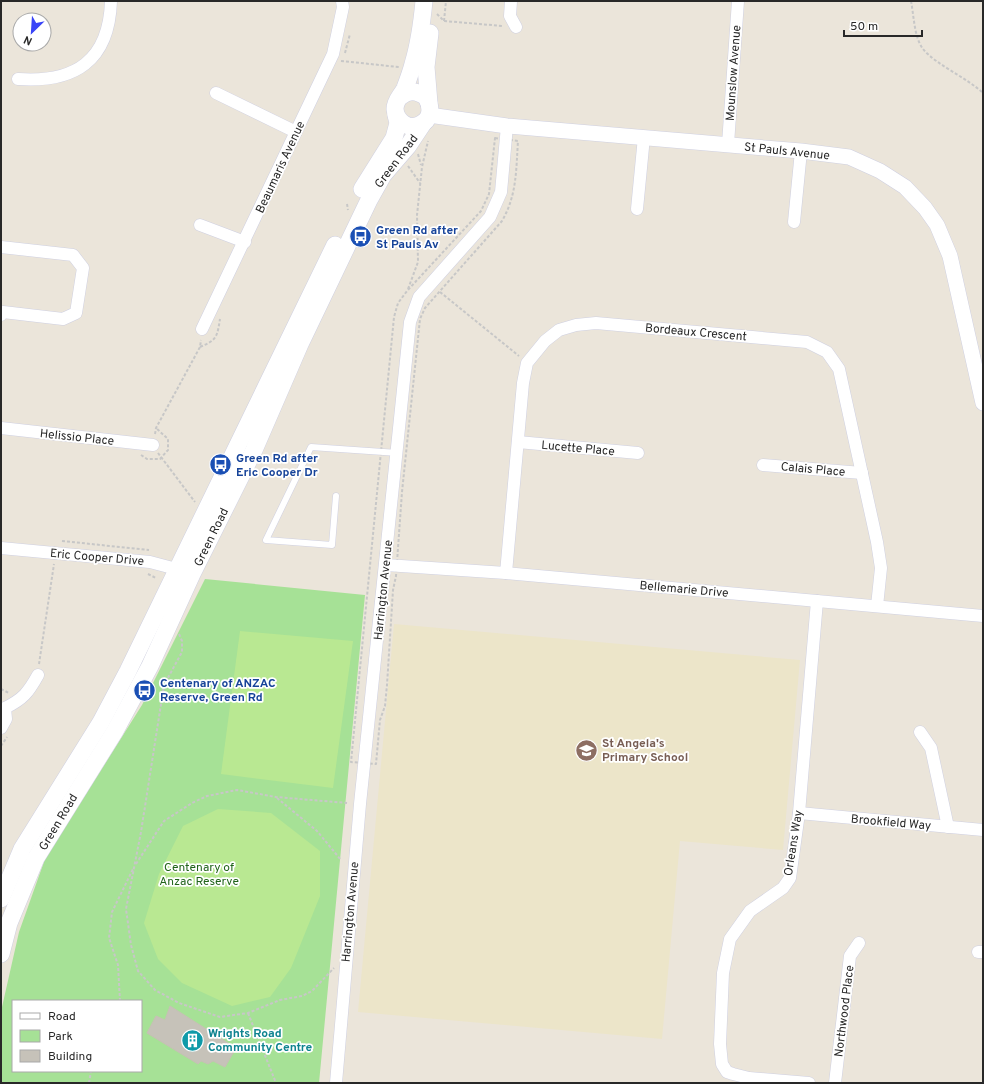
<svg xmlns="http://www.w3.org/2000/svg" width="984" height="1084" viewBox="0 0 984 1084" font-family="Overpass,sans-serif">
  <rect width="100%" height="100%" fill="#ebe5da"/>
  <polygon fill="#ece5c9" points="394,624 800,660 783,850 680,841 662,1039 358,1012"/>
  <path fill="#a6e196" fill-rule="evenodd" d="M 205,579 L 365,595 L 319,1083 L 1,1083 L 2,1007 L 19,932 L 45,859 L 142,705 ZM 13,1001 L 141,1001 L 141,1071 L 13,1071 Z"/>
  <g fill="#b9e892">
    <polygon points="240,631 353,641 333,788 221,774"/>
    <polygon points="218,809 271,813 320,851 320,896 291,968 270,997 232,1006 182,983 158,959 144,923 159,874 183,826"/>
  </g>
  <polygon fill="#c6c2b9" stroke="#c6c1b4" points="170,1006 236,1048 225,1067 213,1061 208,1064 201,1061 198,1064 147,1033 156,1016 165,1020"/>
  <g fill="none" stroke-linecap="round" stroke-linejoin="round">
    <defs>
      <polyline id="service" points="336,496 332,545 266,540 311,447 398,453"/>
      <g id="minor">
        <polyline points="511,1 510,16 516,27"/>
        <path d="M 18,79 C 75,83 109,61 111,1"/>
        <polyline points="216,93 296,132"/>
        <polyline points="728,144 738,1"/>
        <polyline points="637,209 644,137"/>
        <polyline points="794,222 801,151"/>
        <polyline points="200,225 245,242"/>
        <polyline points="1,247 73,255 83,268 76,313 63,319 3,312 1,315"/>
        <polyline points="202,329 333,54 343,7 342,1"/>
        <polyline points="1,428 153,445"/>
        <polyline points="518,442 638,453"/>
        <polyline points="763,465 862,473"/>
        <polyline points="1,548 150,562 184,571"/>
        <polyline points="386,565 506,573 983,616"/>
        <polyline points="506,573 523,383 527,363 545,341 559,330 576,325 596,323 807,342 827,352 839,369 877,542 881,568 877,606"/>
        <path d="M 5,708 C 23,699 28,693 38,675"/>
        <polyline points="1,728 6,719 5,708"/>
        <polyline points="920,732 931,748 948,827"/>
        <polyline points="799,813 983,830"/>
        <polyline points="978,952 983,952"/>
        <polyline points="336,1083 360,804 410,322 419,297 490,217 501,192 507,126"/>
        <polyline points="809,1083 749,1078 733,1074 727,1072 722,1064 720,1044 723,973 730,939 750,911 783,888 790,878 799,813 817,601"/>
        <polyline points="835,1083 850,956 859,943"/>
      </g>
      <polyline id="tertiary" points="429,115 507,126 801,151 849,157 880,171 905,187 925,208 937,225 950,256 983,403"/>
      <g id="secondary">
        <path d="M 400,97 C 409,90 416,90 426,97 C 432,107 432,120 419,125 C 408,130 396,121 395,109 C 395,100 402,95 405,88 C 408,80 411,72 413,64 C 419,44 422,22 424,1"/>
        <polyline points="429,103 426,67 430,33"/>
        <polyline points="362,189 394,138 398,123 396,115"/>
        <polyline points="1,899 22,849 101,722 128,671 335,245"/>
        <polyline points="1,954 9,923 36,858 115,731 150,666 192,574 254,450 300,344 369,200 383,175 408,146 424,122"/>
      </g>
    </defs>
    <use href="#service" stroke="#cfd0e1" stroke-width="7"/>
    <use href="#minor" stroke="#cfd0e1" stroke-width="13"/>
    <use href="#tertiary" stroke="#cfd0e1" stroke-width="16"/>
    <use href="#secondary" stroke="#cfd0e1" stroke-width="18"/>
    <g stroke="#c7c7c7" stroke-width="2" stroke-dasharray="3 2" stroke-linecap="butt">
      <path d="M 911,1 C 914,16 914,37 923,49 C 936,65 966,77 983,93"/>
      <polyline points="437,14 444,21 503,26"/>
      <polyline points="444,21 446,1"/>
      <polyline points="345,53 350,34"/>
      <polyline points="341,61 399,67"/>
      <path d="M 495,138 L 518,141 C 516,170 517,195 502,221 L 425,308 L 420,319 L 402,492 L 396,576 L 393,590 L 387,685 L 385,706 L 380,720 L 376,764 L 351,762 L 394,317 L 398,303 L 407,291 L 481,211 L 489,194 Z"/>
      <polyline points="418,154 421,165"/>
      <polyline points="408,166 420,183"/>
      <polyline points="347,204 348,210"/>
      <polyline points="408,289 418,262 417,215 422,167 428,141"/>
      <polyline points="440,292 519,356"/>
      <path d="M 200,347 C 217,340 217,337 220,319"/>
      <polyline points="155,434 156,428 200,347 201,340"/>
      <polyline points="158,453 195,502"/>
      <polyline points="141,455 147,459 160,459 168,450 168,439 156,428"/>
      <polyline points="62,541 149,550"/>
      <polyline points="148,574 156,578"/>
      <polyline points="179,634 182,641 182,652 164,685 141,832 126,909 131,945 138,971 155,990 179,1003 220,1017 248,1013 280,1000 302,996 312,991 334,968"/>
      <polyline points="39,664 54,564"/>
      <polyline points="1,689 9,693"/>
      <polyline points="1,746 7,737"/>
      <polyline points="277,798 317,831 341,860"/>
      <polyline points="136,864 164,821 192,803 207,796 237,790 276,797 347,803"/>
      <polyline points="120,1001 118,965 109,938 112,912 133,869"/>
      <polyline points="248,1013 276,1083"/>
      <polyline points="89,1083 91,1071"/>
    </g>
    <use href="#service" stroke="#fff" stroke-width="6"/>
    <use href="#minor" stroke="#fff" stroke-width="12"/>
    <use href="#tertiary" stroke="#fff" stroke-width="15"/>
    <use href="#secondary" stroke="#fff" stroke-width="17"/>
  </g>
  <defs>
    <symbol id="bus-disc" viewBox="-11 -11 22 22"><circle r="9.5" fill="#1a4fb4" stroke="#fff"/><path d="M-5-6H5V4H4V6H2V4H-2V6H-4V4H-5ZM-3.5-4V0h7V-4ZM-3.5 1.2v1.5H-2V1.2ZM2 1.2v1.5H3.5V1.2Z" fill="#fff"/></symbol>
    <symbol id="school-disc" viewBox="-11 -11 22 22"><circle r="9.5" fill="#8d6e63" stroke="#fff"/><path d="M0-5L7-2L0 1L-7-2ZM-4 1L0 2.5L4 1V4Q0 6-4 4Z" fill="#fff"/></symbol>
    <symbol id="building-disc" viewBox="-11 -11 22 22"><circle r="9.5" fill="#0f9aa8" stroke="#fff"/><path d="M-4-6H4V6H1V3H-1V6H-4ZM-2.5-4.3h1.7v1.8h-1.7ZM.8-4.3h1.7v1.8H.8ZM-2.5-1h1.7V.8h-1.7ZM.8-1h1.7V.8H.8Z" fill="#fff"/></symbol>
  </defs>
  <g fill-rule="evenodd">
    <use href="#bus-disc" x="348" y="224" width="25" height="25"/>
    <use href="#bus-disc" x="208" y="452" width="25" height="25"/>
    <use href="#bus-disc" x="132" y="678" width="25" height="25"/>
    <use href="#school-disc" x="574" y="738" width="25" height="25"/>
    <use href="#building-disc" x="180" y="1028" width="25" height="25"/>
  </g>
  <g text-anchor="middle" stroke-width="3.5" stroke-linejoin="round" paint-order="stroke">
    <g font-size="12" fill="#282828" stroke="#fff">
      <text transform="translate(733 73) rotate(-86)" y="4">Mounslow Avenue</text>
      <text transform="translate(787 151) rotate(6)" y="4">St Pauls Avenue</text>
      <text transform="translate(396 161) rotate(-53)" y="4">Green Road</text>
      <text transform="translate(280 167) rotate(-65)" y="4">Beaumaris Avenue</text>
      <text transform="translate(696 332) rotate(5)" y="4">Bordeaux Crescent</text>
      <text transform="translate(77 437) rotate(6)" y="4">Helissio Place</text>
      <text transform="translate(578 448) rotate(5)" y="4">Lucette Place</text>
      <text transform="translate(813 469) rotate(5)" y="4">Calais Place</text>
      <text transform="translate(211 537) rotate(-64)" y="4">Green Road</text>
      <text transform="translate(97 557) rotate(5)" y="4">Eric Cooper Drive</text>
      <text transform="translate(684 589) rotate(5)" y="4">Bellemarie Drive</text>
      <text transform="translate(383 590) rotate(-84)" y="4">Harrington Avenue</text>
      <text transform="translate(58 822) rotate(-59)" y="4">Green Road</text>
      <text transform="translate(891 822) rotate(5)" y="4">Brookfield Way</text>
      <text transform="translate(793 843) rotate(-81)" y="4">Orleans Way</text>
      <text transform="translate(350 912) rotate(-85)" y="4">Harrington Avenue</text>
      <text transform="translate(844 1011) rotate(-83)" y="4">Northwood Place</text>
    </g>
    <g font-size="12" font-weight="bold" fill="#164399" stroke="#fff" text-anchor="start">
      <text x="376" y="234">Green Rd after<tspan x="376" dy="14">St Pauls Av</tspan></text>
      <text x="236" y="462">Green Rd after<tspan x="236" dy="14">Eric Cooper Dr</tspan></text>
      <text x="160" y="687">Centenary of ANZAC<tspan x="160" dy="14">Reserve, Green Rd</tspan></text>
    </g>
    <g font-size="12" font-weight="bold" fill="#785e54" stroke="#fff" text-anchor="start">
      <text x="602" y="747">St Angela's<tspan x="602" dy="14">Primary School</tspan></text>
    </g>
    <g font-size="12" fill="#20631a" stroke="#fff">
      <text x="199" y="871">Centenary of<tspan x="199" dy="14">Anzac Reserve</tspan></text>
    </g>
    <g font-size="12" font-weight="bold" fill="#0d838f" stroke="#fff" text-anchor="start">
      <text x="208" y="1037">Wrights Road<tspan x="208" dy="14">Community Centre</tspan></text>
    </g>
  </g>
  <rect width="984" height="1084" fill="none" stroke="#282828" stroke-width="4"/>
  <rect x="12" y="1000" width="130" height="72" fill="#ffffff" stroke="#a9a9a9"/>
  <rect x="20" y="1013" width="20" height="6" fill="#ffffff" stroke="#a9a9a9"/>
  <text x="48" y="1020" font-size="12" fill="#282828">Road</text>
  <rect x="20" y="1030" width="20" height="12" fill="#a6e196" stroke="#a9a9a9"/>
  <text x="48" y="1040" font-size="12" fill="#282828">Park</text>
  <rect x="20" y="1050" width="20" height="12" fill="#c6c2b9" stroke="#a9a9a9"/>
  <text x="48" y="1060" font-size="12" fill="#282828">Building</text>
  <g transform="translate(32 32) rotate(205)"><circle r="19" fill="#ffffff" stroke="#a9a9a9"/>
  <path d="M0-3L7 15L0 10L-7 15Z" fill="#3a45f7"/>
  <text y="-6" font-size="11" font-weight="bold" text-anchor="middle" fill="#282828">N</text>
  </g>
  <path d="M844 30v6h78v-6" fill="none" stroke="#282828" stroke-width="2"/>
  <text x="850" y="30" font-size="12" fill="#282828" stroke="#ffffff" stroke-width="3" paint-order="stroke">50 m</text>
</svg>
